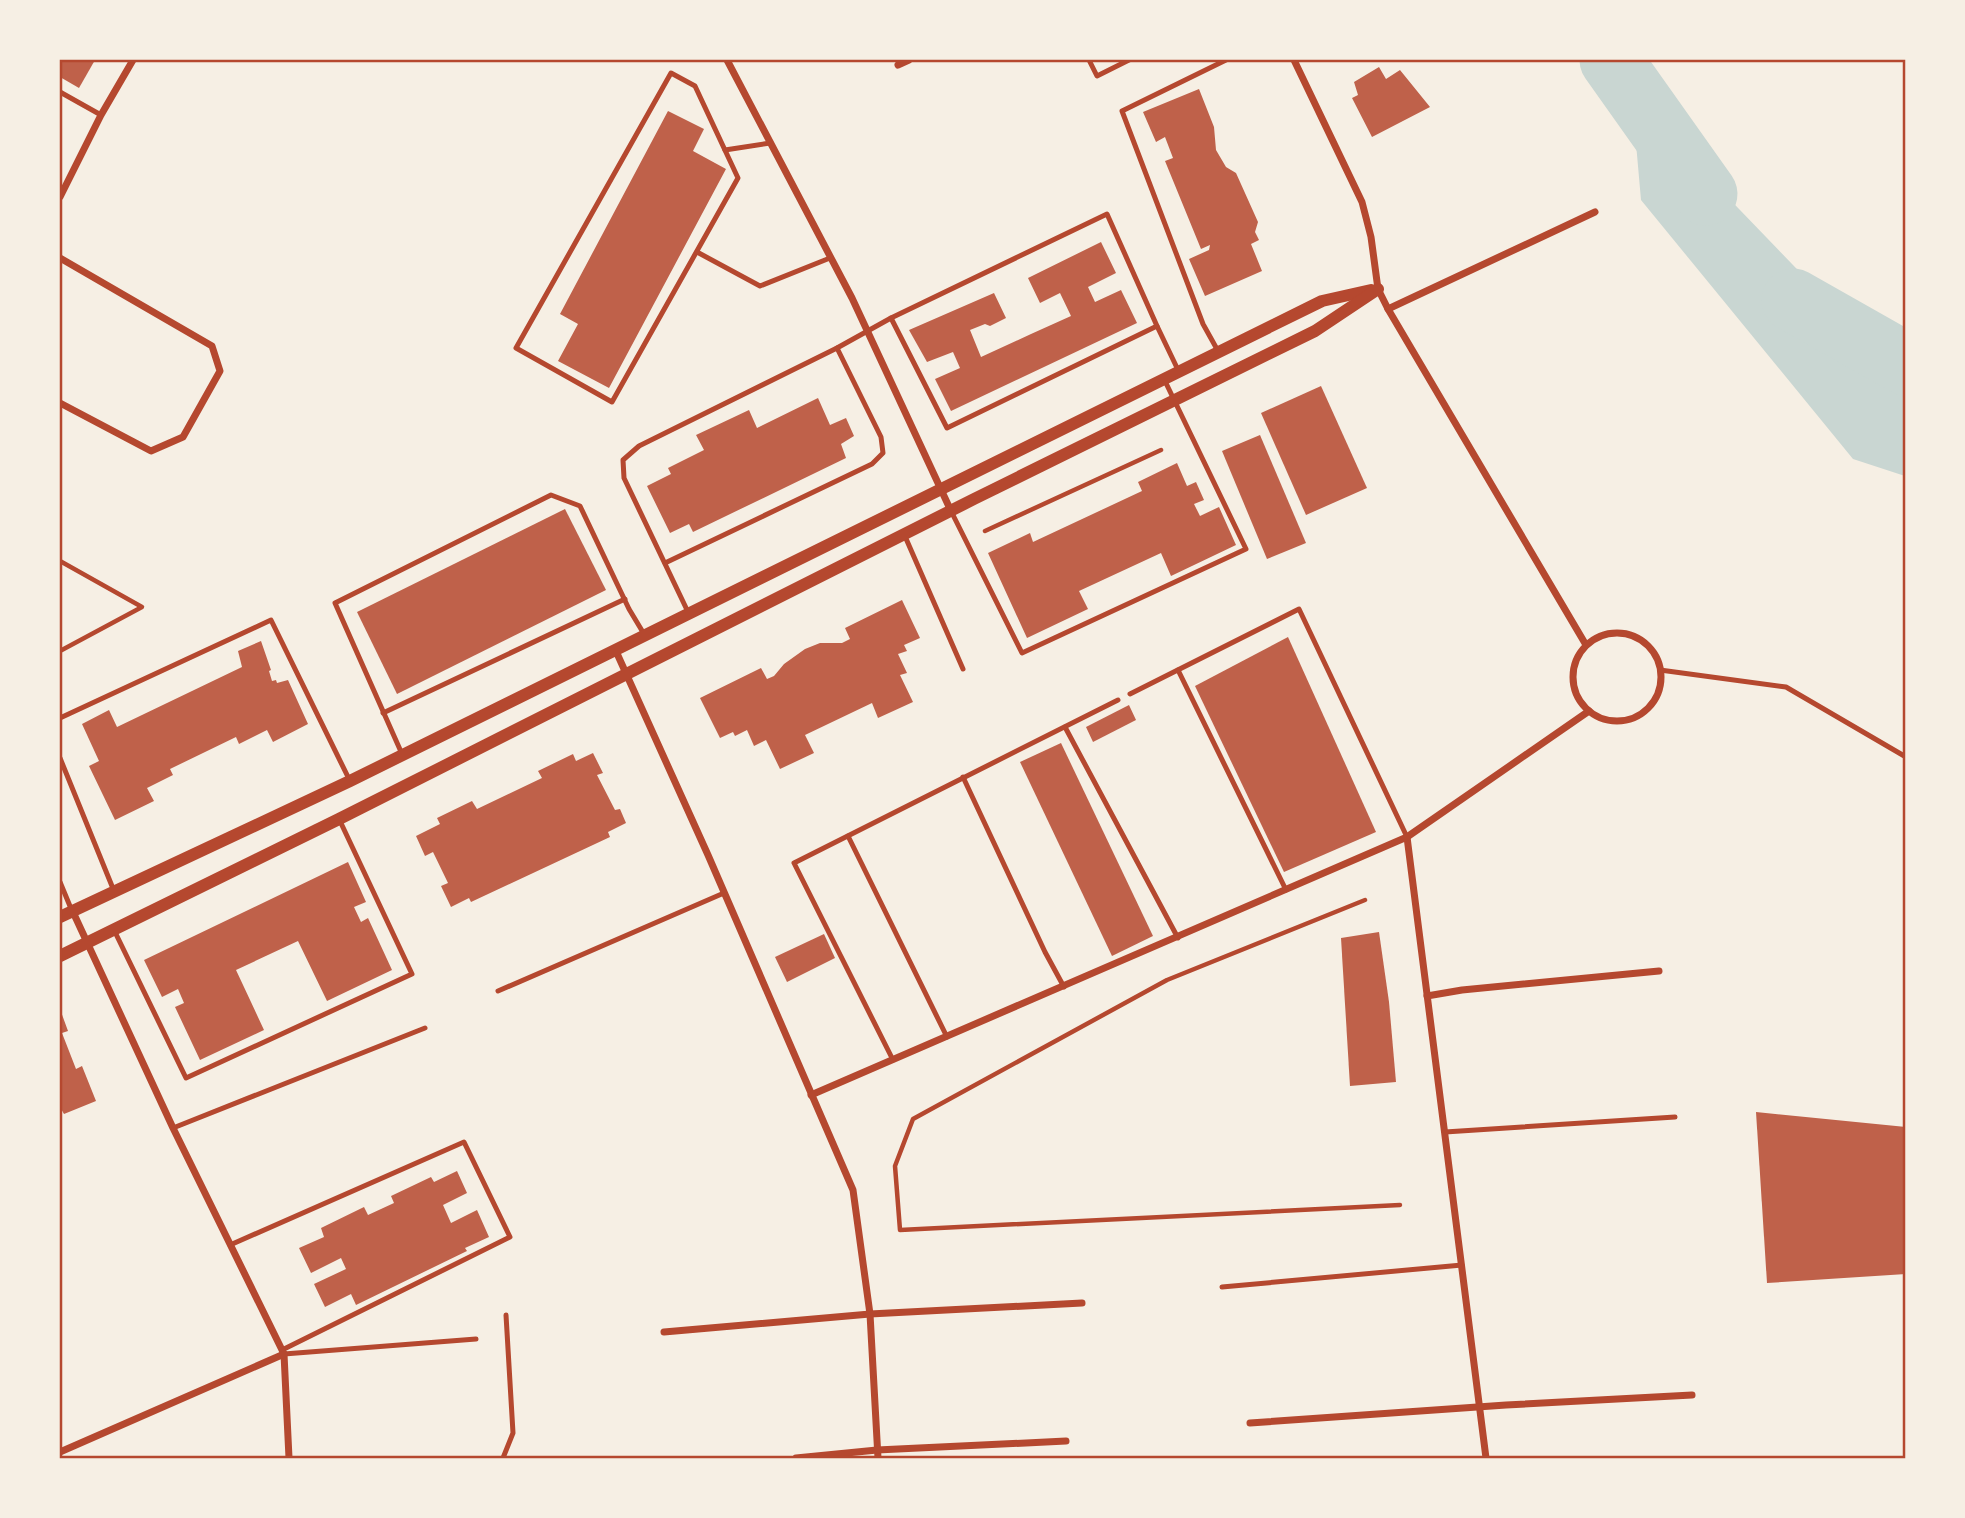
<svg xmlns="http://www.w3.org/2000/svg" width="1965" height="1518" viewBox="0 0 1965 1518" font-family="Signika,sans-serif">
  <rect width="100%" height="100%" fill="#f6efe4"/>
  <polygon fill="#c9d6d2" points="1632,98 1873,348 1905,362 1905,476 1853,459 1641,200"/>
  <g fill="none" stroke-linecap="round" stroke-linejoin="round">
    <g stroke="#c9d6d2" stroke-width="63">
      <polyline points="1611,60 1706,194"/>
      <polyline points="1793,300 1906,364"/>
    </g>
  </g>
  <g fill="#bf614a">
    <polygon points="60,60 95,60 79,88 60,77"/>
    <polygon points="1379,67 1386,79 1400,70 1430,107 1372,137 1352,98 1358,95 1354,82"/>
    <polygon points="1199,89 1214,127 1216,150 1226,167 1236,173 1258,222 1255,232 1259,240 1251,244 1262,271 1205,296 1189,259 1209,250 1210,245 1201,249 1165,161 1173,158 1165,137 1156,142 1143,112"/>
    <polygon points="668,111 704,129 693,151 726,169 609,388 558,361 578,324 560,314"/>
    <polygon points="1101,242 1116,273 1088,287 1095,302 1121,290 1137,323 951,411 935,379 960,368 953,352 927,362 909,330 994,293 1006,318 990,326 985,324 970,330 981,357 1031,334 1071,316 1060,293 1040,303 1028,278"/>
    <polygon points="1321,386 1367,488 1306,515 1261,413"/>
    <polygon points="818,398 830,425 846,418 854,436 841,444 846,458 693,532 689,524 670,533 647,486 671,474 668,468 704,450 696,435 749,410 757,428"/>
    <polygon points="1260,435 1306,543 1267,559 1222,451"/>
    <polygon points="1177,463 1187,486 1196,482 1204,500 1194,504 1200,516 1219,507 1236,545 1171,576 1161,553 1079,591 1088,609 1027,638 988,553 1030,533 1033,542 1142,491 1138,482"/>
    <polygon points="565,509 606,590 397,694 357,612"/>
    <polygon points="902,600 920,638 904,645 907,651 898,654 907,673 900,675 913,702 878,718 872,703 805,735 814,753 780,769 766,740 754,746 747,730 735,736 733,732 720,738 700,698 761,668 767,679 774,676 784,664 805,649 820,643 842,643 850,639 845,628"/>
    <polygon points="1288,637 1376,832 1284,872 1195,686"/>
    <polygon points="261,641 271,670 269,671 272,681 276,680 277,683 288,680 308,724 273,742 267,730 239,744 236,737 170,769 173,775 147,788 154,801 115,820 89,766 99,761 82,724 109,710 117,727 242,667 238,651"/>
    <polygon points="1129,705 1136,720 1093,742 1086,727"/>
    <polygon points="1061,743 1153,936 1112,956 1020,762"/>
    <polygon points="593,753 603,773 597,775 615,810 620,809 626,823 608,832 610,837 471,902 469,898 451,907 441,886 448,883 433,852 425,856 416,836 440,824 437,818 472,801 477,809 542,778 538,771 573,754 576,761"/>
    <polygon points="348,862 366,902 354,907 361,922 368,918 392,970 327,1001 298,941 236,970 264,1030 200,1060 175,1007 184,1003 178,989 162,997 144,960"/>
    <polygon points="1379,932 1389,1002 1396,1082 1350,1086 1341,938"/>
    <polygon points="824,934 835,958 787,982 775,957"/>
    <polygon points="60,1009 68,1031 62,1033 76,1069 82,1066 96,1101 64,1114 60,1107"/>
    <polygon points="1756,1112 1906,1127 1906,1274 1767,1283"/>
    <polygon points="457,1171 467,1193 443,1205 451,1223 477,1210 489,1237 465,1248 467,1251 356,1305 351,1294 325,1307 314,1284 346,1269 341,1258 311,1273 299,1248 324,1237 321,1228 364,1207 368,1215 394,1203 391,1196 431,1177 434,1182"/>
  </g>
  <g fill="none" stroke-linecap="round" stroke-linejoin="round">
    <g stroke="#b5482f" stroke-width="4.5">
      <polyline points="985,531 1161,450"/>
      <polyline points="60,561 142,607 60,651"/>
      <polyline points="1365,900 1167,980 913,1119 895,1166 900,1230 1400,1205"/>
    </g>
    <g stroke="#b5482f" stroke-width="5">
      <polyline points="1089,60 1097,76 1129,60"/>
      <polygon points="671,73 695,86 738,178 612,402 516,348"/>
      <polyline points="60,92 101,115"/>
      <polyline points="725,150 770,143"/>
      <polyline points="697,252 760,286 830,258"/>
      <polyline points="891,318 947,428 1157,326"/>
      <polyline points="1218,351 1203,324 1122,111 1226,60"/>
      <polyline points="951,511 1022,653 1246,549 1164,379"/>
      <polyline points="904,534 963,669"/>
      <polyline points="665,563 872,464 883,453 881,437 837,348"/>
      <polyline points="688,612 624,478 623,460 639,446 837,348 891,318 1107,214 1157,326 1179,372"/>
      <polyline points="1178,670 1286,890"/>
      <polyline points="1660,670 1786,687 1906,757"/>
      <polyline points="1130,694 1299,609 1407,837"/>
      <polyline points="383,713 625,599"/>
      <polyline points="60,718 271,620 350,781"/>
      <polyline points="1065,727 1178,938"/>
      <polyline points="402,754 335,603 551,495 580,506 629,609 644,634"/>
      <polyline points="60,758 114,891"/>
      <polyline points="963,777 1045,952 1064,987"/>
      <polyline points="848,836 947,1037"/>
      <polyline points="60,882 72,911"/>
      <polyline points="114,930 186,1078 412,974 340,821"/>
      <polyline points="498,991 724,893"/>
      <polyline points="893,1060 794,863 1118,700"/>
      <polyline points="173,1128 425,1028"/>
      <polyline points="1445,1132 1675,1117"/>
      <polyline points="230,1245 464,1142 510,1237 282,1350"/>
      <polyline points="1222,1287 1462,1265"/>
      <polyline points="284,1354 476,1339"/>
      <polyline points="503,1458 513,1433 506,1315"/>
    </g>
    <g stroke="#b5482f" stroke-width="7">
      <polyline points="727,60 852,298 951,511"/>
      <polyline points="1294,60 1362,202 1371,237 1378,289 1388,309 1586,645"/>
      <polyline points="898,65 909,60"/>
      <polyline points="60,197 101,115 133,60"/>
      <polyline points="60,258 212,346 220,371 183,437 151,451 60,403"/>
      <polyline points="1388,309 1595,212"/>
      <circle cx="1617" cy="677" r="44"/>
      <polyline points="615,649 708,855 853,1190 870,1314 878,1458"/>
      <polyline points="1407,837 1486,1458"/>
      <polyline points="73,912 173,1128 284,1354 289,1458"/>
      <polyline points="1427,996 1462,990 1659,971"/>
      <polyline points="811,1095 1407,837 1589,711"/>
      <polyline points="664,1332 870,1314 1082,1303"/>
      <polyline points="1250,1423 1506,1405 1692,1395"/>
      <polyline points="60,1452 284,1354"/>
      <polyline points="796,1458 877,1450 1066,1441"/>
    </g>
    <g stroke="#b5482f" stroke-width="12">
      <polyline points="60,917 350,781 1322,301 1371,290"/>
      <polyline points="60,956 339,819 974,499 1315,331 1378,289"/>
    </g>
  </g>
  <rect width="1965" height="1518" fill="none" stroke="#f6efe4" stroke-width="122"/>
  <rect x="61" y="61" width="1843" height="1396" fill="none" stroke="#b5482f" stroke-width="2.5"/>
</svg>
